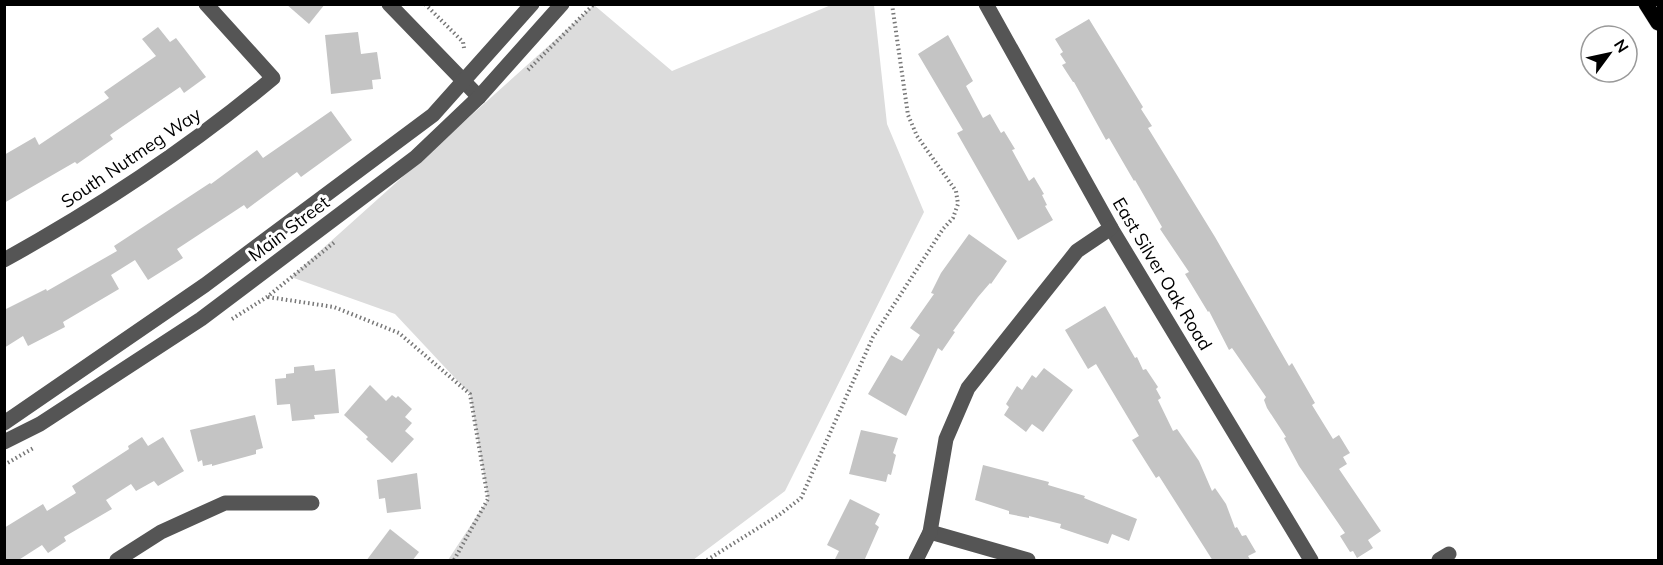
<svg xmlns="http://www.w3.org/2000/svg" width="1663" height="565" viewBox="0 0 1663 565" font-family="Mulish,sans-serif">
  <rect width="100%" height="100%" fill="#fff"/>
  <polygon fill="#dcdcdc" points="594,5 672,71 831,5 874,5 887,124 924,212 785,491 693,560 448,560 488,499 470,394 395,314 291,277"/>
  <g fill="#c4c4c4">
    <polygon points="286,4 325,4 309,24"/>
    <polygon points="1089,19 1143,107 1141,109 1152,126 1148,128 1215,237 1289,366 1292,363 1315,403 1312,405 1333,439 1339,435 1350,453 1343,457 1347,464 1339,469 1381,531 1368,540 1373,548 1357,558 1353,551 1350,552 1340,536 1345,533 1299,466 1284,438 1286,437 1267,408 1264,400 1266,397 1232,348 1229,350 1209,311 1208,312 1185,274 1189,272 1160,229 1162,227 1135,180 1134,181 1109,138 1106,140 1074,82 1073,82 1062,65 1066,63 1060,54 1063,52 1055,39"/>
    <polygon points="158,27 170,42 176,38 206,77 184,93 180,87 110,135 113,139 77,164 75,162 4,203 4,155 35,137 39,145 109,98 104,92 156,56 142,39"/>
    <polygon points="358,32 361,54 377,52 381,79 372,80 373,89 331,94 325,35"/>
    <polygon points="948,35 973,81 966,86 983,118 990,114 1001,133 1004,131 1015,149 1012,150 1029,181 1034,177 1044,194 1042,195 1047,205 1045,206 1053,220 1018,240 957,133 963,130 918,54"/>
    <polygon points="331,111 352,140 301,177 297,172 247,209 244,205 177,249 183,258 148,280 135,260 111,275 119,289 63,322 65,327 28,346 23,336 4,348 4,310 46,289 47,291 117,251 114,246 210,183 211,184 257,150 263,158"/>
    <polygon points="969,234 1007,261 991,284 990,283 978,297 953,331 955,332 942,351 938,348 906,416 868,394 891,355 902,361 920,335 910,328 934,294 931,293 941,273"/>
    <polygon points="1105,306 1135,358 1137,357 1143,370 1146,369 1158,387 1156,389 1161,398 1158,400 1173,431 1177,429 1199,461 1212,491 1215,488 1226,504 1235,528 1237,527 1242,536 1246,535 1256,552 1248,556 1251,561 1213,561 1159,476 1156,478 1132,440 1139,436 1096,364 1088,369 1065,330"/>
    <polygon points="314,365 315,371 335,369 339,413 314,415 315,419 292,421 290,404 277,405 275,379 286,378 286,374 294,373 294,367"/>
    <polygon points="1044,368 1073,390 1043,432 1032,424 1026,432 1004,415 1009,407 1006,404 1017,386 1022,390 1032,375 1036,378"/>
    <polygon points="370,385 386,401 392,395 396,398 398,396 412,409 405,417 412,423 405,431 414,439 392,463 366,439 368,437 344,415"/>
    <polygon points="255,415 263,448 256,450 256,454 212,466 212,464 203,466 202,460 198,462 190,430"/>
    <polygon points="861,430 898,438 893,453 896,455 891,475 888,474 886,482 849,474"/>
    <polygon points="142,437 148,446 163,437 184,471 158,486 154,481 136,491 131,484 106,500 112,509 64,537 66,541 48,553 42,545 17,561 4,561 4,528 43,504 47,511 76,493 72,486 129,449 128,446"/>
    <polygon points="983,465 1049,482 1048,485 1085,496 1084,498 1137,519 1129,541 1112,534 1108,544 1060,528 1061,524 1029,516 1029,518 1009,514 1009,511 975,500"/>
    <polygon points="417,473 421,509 387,513 385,498 379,499 377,480"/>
    <polygon points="850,499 880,514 875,524 879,527 864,561 834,561 839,551 827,545"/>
    <polygon points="390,529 419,552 412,561 366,561"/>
  </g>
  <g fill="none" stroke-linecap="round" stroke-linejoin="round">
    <defs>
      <polyline id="major" points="1646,4 1658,23"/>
    </defs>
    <use href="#major" stroke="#dbdbdb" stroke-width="16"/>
    <g stroke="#777" stroke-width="4" stroke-dasharray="1.5 3" stroke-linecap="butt">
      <polyline points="425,4 463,42 464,48"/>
      <polyline points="528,70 594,4"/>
      <polyline points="268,297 334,307 399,333 470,394 488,499 454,560"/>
      <polyline points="232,319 267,297 336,241"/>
      <polyline points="4,465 35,447"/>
      <polyline points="707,560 779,515 801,498 873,337 943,229 953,218 958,204 956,191 917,136 908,115 892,4"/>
    </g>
    <g stroke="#555" stroke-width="15">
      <polyline points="389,4 479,97"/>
      <polyline points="986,4 1111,228 1311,560"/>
      <path d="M 4,260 C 100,207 189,148 273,78 L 206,4"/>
      <polyline points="4,423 205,285 433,115 532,4"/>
      <polyline points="4,442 40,424 201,319 416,157 479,97 562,4"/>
      <polyline points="930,532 1028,560"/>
      <polyline points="117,560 161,532 225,503 312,503"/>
      <polyline points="916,560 930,532 946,439 968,388 1077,251 1111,228"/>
      <polyline points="1439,560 1449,554"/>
    </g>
    <use href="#major" stroke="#000" stroke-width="15"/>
  </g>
  <g text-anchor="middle" stroke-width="6" stroke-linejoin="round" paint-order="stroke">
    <g font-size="18" fill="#000" stroke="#fff">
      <text transform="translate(131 158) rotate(-34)" y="6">South Nutmeg Way</text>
      <text transform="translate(289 229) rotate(-37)" y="6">Main Street</text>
      <text transform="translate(1162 274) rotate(59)" y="6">East Silver Oak Road</text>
    </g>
  </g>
  <rect width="1663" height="565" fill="none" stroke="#000000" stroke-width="12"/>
  <g transform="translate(1609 54) rotate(57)"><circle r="28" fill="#ffffff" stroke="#999999" stroke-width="1.5"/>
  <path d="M0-4.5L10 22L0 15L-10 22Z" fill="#000000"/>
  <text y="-9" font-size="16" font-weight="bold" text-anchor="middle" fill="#000000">N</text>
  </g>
</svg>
